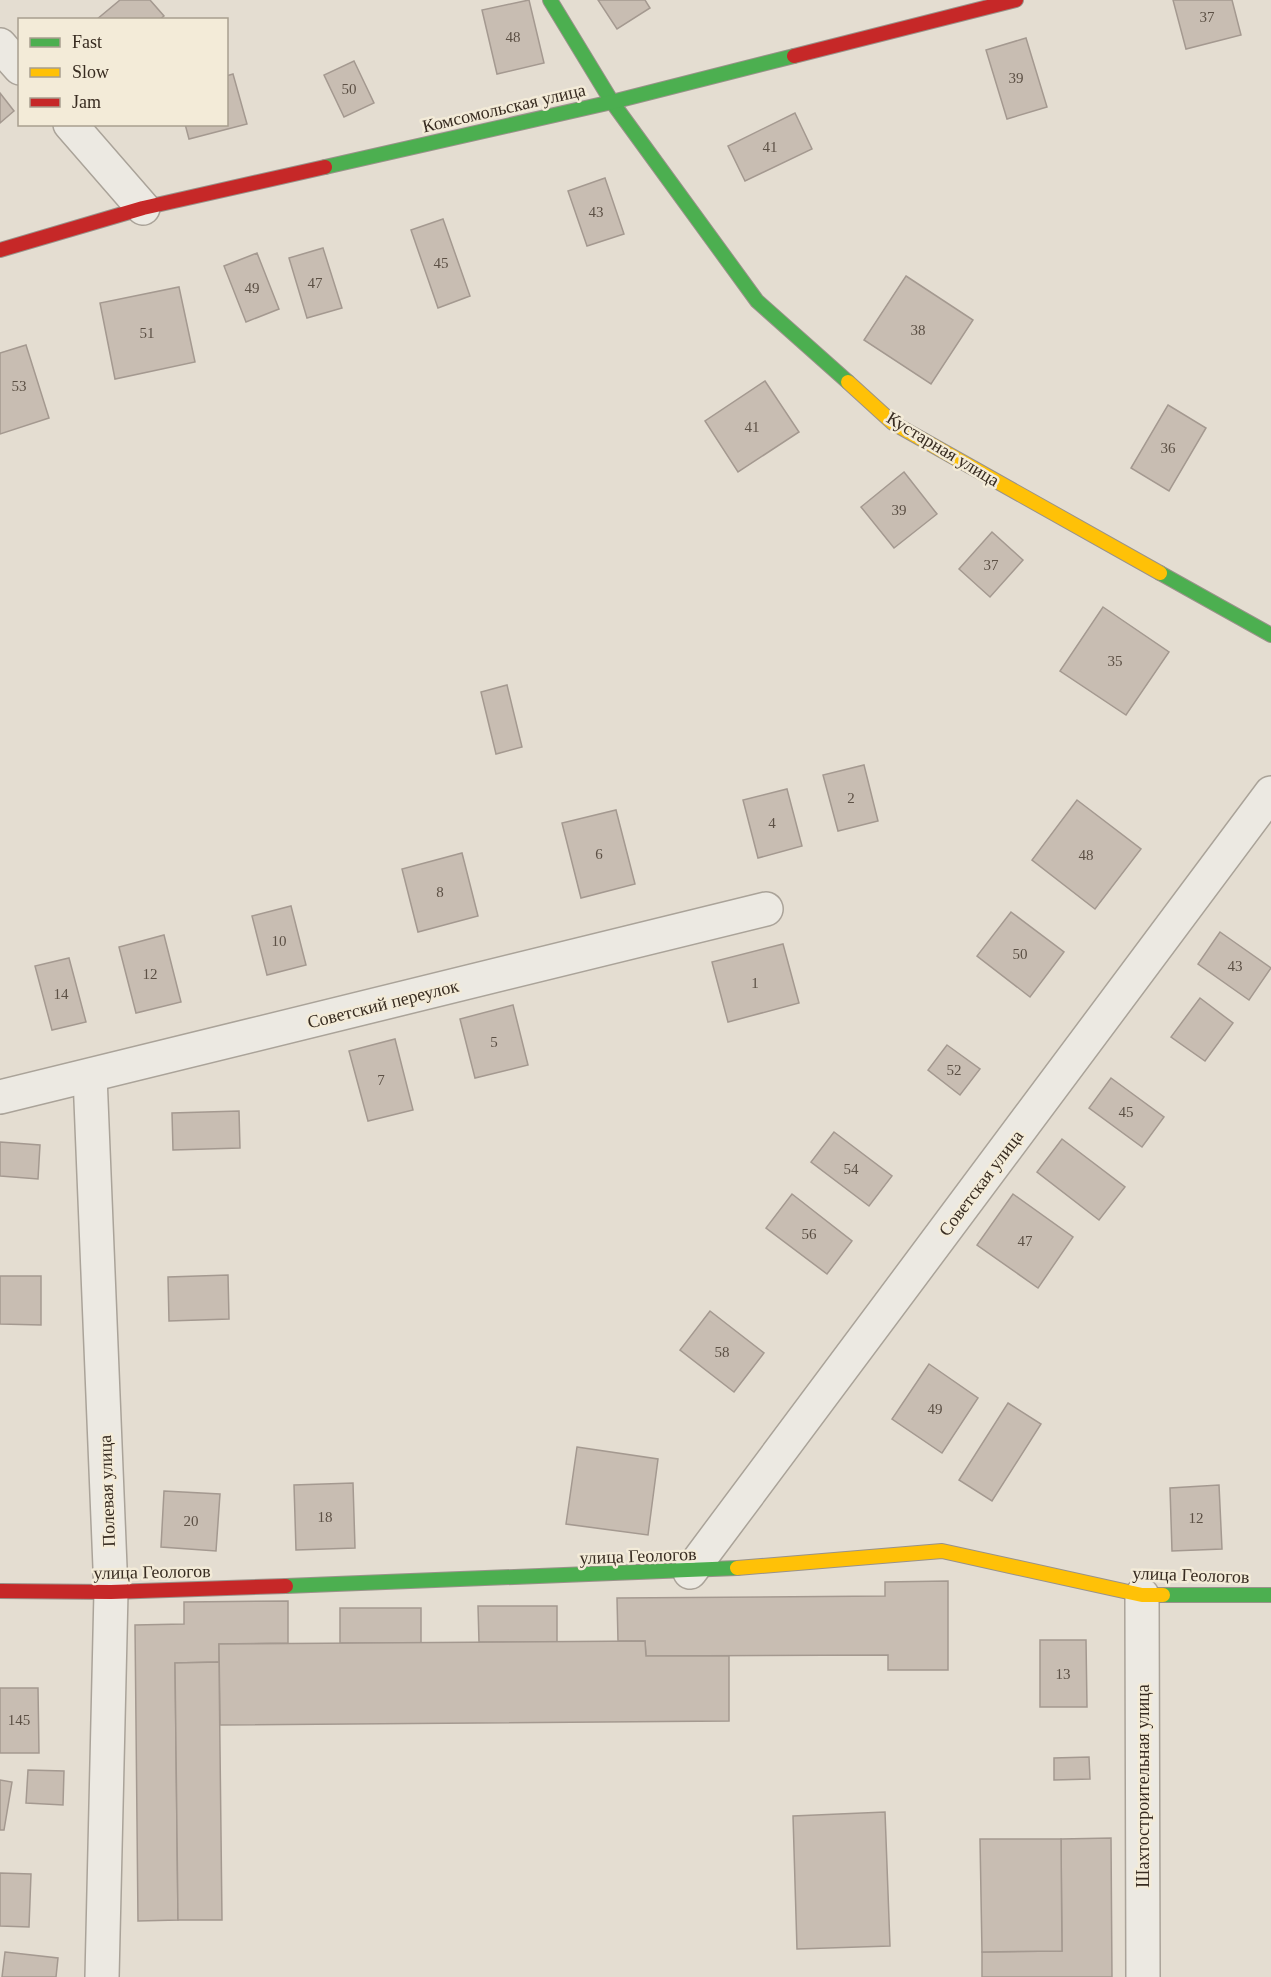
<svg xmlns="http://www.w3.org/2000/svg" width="1271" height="1977" viewBox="0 0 1271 1977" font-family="Georgia,serif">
  <rect width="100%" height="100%" fill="#e4ddd1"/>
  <g fill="#c8bdb2" stroke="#a49990" stroke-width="1.5">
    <polygon points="120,0 150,0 164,16 159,20 96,20"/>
    <polygon points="529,0 544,63 497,74 482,10"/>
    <polygon points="598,0 645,0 650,8 617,29"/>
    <polygon points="1173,0 1232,0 1241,35 1186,49"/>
    <polygon points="1026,38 1047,107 1007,119 986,50"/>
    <polygon points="354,61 374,103 344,117 324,75"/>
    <polygon points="233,74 247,124 189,139 185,124 226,124 226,76"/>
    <polygon points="0,93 14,111 0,123"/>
    <polygon points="795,113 812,149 745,181 728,146"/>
    <polygon points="605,178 624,234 587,246 568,191"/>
    <polygon points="443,219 470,296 438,308 411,230"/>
    <polygon points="323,248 342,308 307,318 289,258"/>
    <polygon points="257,253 279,309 246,322 224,266"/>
    <polygon points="906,276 973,320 931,384 864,340"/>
    <polygon points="179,287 195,362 115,379 100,303"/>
    <polygon points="26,345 49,418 0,434 0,353"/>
    <polygon points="765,381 799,432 738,472 705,421"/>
    <polygon points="1168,405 1206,428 1169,491 1131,468"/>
    <polygon points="904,472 937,514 894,548 861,507"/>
    <polygon points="992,532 1023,560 990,597 959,569"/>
    <polygon points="1103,607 1169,652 1126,715 1060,671"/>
    <polygon points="507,685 522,747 496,754 481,692"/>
    <polygon points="864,765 878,821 838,831 823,775"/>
    <polygon points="787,789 802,846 758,858 743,800"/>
    <polygon points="1077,800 1141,849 1095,909 1032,860"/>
    <polygon points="616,810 635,884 581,898 562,823"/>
    <polygon points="462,853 478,916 418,932 402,869"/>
    <polygon points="291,906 306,965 267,975 252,916"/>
    <polygon points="1011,912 1064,952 1030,997 977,956"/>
    <polygon points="1220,932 1271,968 1249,1000 1198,964"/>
    <polygon points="164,935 181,1002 136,1013 119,947"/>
    <polygon points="783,944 799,1003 728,1022 712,962"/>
    <polygon points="69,958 86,1022 52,1030 35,966"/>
    <polygon points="1200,998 1233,1023 1205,1061 1171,1037"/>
    <polygon points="513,1005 528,1065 475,1078 460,1019"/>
    <polygon points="395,1039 413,1110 368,1121 349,1051"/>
    <polygon points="947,1045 980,1069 960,1095 928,1070"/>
    <polygon points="1111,1078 1164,1117 1142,1147 1089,1108"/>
    <polygon points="239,1111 240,1148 173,1150 172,1113"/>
    <polygon points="834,1132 892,1176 869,1206 811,1162"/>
    <polygon points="1062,1139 1125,1187 1099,1220 1037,1172"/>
    <polygon points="0,1142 40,1145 38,1179 0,1176"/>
    <polygon points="792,1194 852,1241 827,1274 766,1228"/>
    <polygon points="1013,1194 1073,1237 1038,1288 977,1245"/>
    <polygon points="228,1275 229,1319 169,1321 168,1277"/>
    <polygon points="0,1276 41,1276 41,1325 0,1324"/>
    <polygon points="710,1311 764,1353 734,1392 680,1350"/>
    <polygon points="929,1364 978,1398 942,1453 892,1419"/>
    <polygon points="1008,1403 1041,1424 992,1501 959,1480"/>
    <polygon points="577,1447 658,1459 648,1535 566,1524"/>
    <polygon points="353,1483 355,1548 296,1550 294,1485"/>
    <polygon points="1219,1485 1222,1549 1172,1551 1170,1488"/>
    <polygon points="164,1491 220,1494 216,1551 161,1547"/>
    <polygon points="948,1581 948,1670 888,1670 888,1655 646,1656 645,1641 618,1641 617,1598 885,1596 885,1582"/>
    <polygon points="288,1601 288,1643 219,1644 219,1662 175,1663 178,1920 138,1921 135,1625 184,1624 184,1602"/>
    <polygon points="478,1606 557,1606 557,1642 479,1642"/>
    <rect x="340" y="1608" width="81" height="35"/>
    <polygon points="1040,1640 1086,1640 1087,1707 1040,1707"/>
    <polygon points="645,1641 646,1656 729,1656 729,1721 220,1725 219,1644"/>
    <polygon points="219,1662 222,1920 178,1920 175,1663"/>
    <polygon points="0,1688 38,1688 39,1753 0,1753"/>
    <polygon points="1089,1757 1090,1779 1054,1780 1054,1758"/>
    <polygon points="28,1770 64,1771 63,1805 26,1803"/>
    <polygon points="0,1780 12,1782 4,1830 0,1830"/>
    <polygon points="885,1812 890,1946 797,1949 793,1816"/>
    <polygon points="1111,1838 1112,1977 982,1977 982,1952 1062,1951 1061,1839"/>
    <polygon points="980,1839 1061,1839 1062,1951 982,1952"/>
    <polygon points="0,1873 31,1874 29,1927 0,1926"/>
    <polygon points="5,1952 58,1958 56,1977 2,1977"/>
  </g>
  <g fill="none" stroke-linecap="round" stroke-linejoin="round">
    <defs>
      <g id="street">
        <polyline points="0,45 20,68"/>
        <polyline points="70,124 143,208"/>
        <polyline points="90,1076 111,1592 102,1977"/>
        <polyline points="0,1097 766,909"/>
        <polyline points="690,1572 1271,793"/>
        <polyline points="1142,1595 1143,1977"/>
      </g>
      <g id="fast">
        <polyline points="550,0 612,102 757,301 848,382"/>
        <polyline points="325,167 612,102 794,56"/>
        <polyline points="1160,573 1271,635"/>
        <polyline points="286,1586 737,1568"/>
        <polyline points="1163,1595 1271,1595"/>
      </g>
      <g id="slow">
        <polyline points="848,382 893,423 1160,573"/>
        <polyline points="737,1568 942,1551 1142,1595 1163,1595"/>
      </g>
      <g id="jam">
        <polyline points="794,56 1016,0"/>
        <polyline points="0,250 143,208 325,167"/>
        <polyline points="0,1591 111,1592 286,1586"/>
      </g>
    </defs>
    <use href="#street" stroke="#aaa399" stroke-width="36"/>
    <use href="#fast" stroke="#99928a" stroke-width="16"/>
    <use href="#slow" stroke="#99928a" stroke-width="16"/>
    <use href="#jam" stroke="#99928a" stroke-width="16"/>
    <use href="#street" stroke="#ece9e2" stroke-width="33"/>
    <use href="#fast" stroke="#4caf50" stroke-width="14"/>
    <use href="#slow" stroke="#ffc107" stroke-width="14"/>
    <use href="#jam" stroke="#c62828" stroke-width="14"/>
  </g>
  <g text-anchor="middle" stroke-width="5" stroke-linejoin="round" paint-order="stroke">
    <g font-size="15" fill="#5c5045">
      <text x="1207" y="22">37</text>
      <text x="513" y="42">48</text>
      <text x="1016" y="83">39</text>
      <text x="349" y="94">50</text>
      <text x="770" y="152">41</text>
      <text x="596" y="217">43</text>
      <text x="441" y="268">45</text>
      <text x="315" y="288">47</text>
      <text x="252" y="293">49</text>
      <text x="918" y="335">38</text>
      <text x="147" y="338">51</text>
      <text x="19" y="391">53</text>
      <text x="752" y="432">41</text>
      <text x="1168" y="453">36</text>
      <text x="899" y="515">39</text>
      <text x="991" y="570">37</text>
      <text x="1115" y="666">35</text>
      <text x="851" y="803">2</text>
      <text x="772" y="828">4</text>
      <text x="599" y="859">6</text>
      <text x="1086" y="860">48</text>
      <text x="440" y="897">8</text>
      <text x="279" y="946">10</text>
      <text x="1020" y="959">50</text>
      <text x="1235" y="971">43</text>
      <text x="150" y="979">12</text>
      <text x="755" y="988">1</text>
      <text x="61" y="999">14</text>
      <text x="494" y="1047">5</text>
      <text x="954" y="1075">52</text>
      <text x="381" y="1085">7</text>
      <text x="1126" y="1117">45</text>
      <text x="851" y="1174">54</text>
      <text x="809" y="1239">56</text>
      <text x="1025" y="1246">47</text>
      <text x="722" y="1357">58</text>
      <text x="935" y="1414">49</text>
      <text x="325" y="1522">18</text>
      <text x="1196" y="1523">12</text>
      <text x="191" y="1526">20</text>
      <text x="1063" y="1679">13</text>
      <text x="19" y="1725">145</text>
    </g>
    <g font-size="18" fill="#382c21" stroke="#f3ebd8">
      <text transform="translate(504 108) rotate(-13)" y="6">Комсомольская улица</text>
      <text transform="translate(943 449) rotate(31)" y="6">Кустарная улица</text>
      <text transform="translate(383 1004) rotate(-14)" y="6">Советский переулок</text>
      <text transform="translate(981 1183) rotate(-53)" y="6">Советская улица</text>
      <text transform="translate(107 1491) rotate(-92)" y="6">Полевая улица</text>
      <text transform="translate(638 1556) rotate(-2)" y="6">улица Геологов</text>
      <text transform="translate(152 1572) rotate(-1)" y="6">улица Геологов</text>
      <text transform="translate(1191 1575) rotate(2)" y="6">улица Геологов</text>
      <text transform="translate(1143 1786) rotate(-90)" y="6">Шахтостроительная улица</text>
    </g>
  </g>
  <rect x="18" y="18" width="210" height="108" fill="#f3ebd8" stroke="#a89f8f" stroke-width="1.5"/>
  <rect x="30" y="38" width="30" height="9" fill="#4caf50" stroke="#a89f8f" stroke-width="1.5"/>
  <text x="72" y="48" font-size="18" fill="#382c21">Fast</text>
  <rect x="30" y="68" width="30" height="9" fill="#ffc107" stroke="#a89f8f" stroke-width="1.5"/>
  <text x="72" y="78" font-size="18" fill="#382c21">Slow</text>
  <rect x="30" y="98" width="30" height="9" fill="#c62828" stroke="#a89f8f" stroke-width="1.5"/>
  <text x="72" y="108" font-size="18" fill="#382c21">Jam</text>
</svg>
